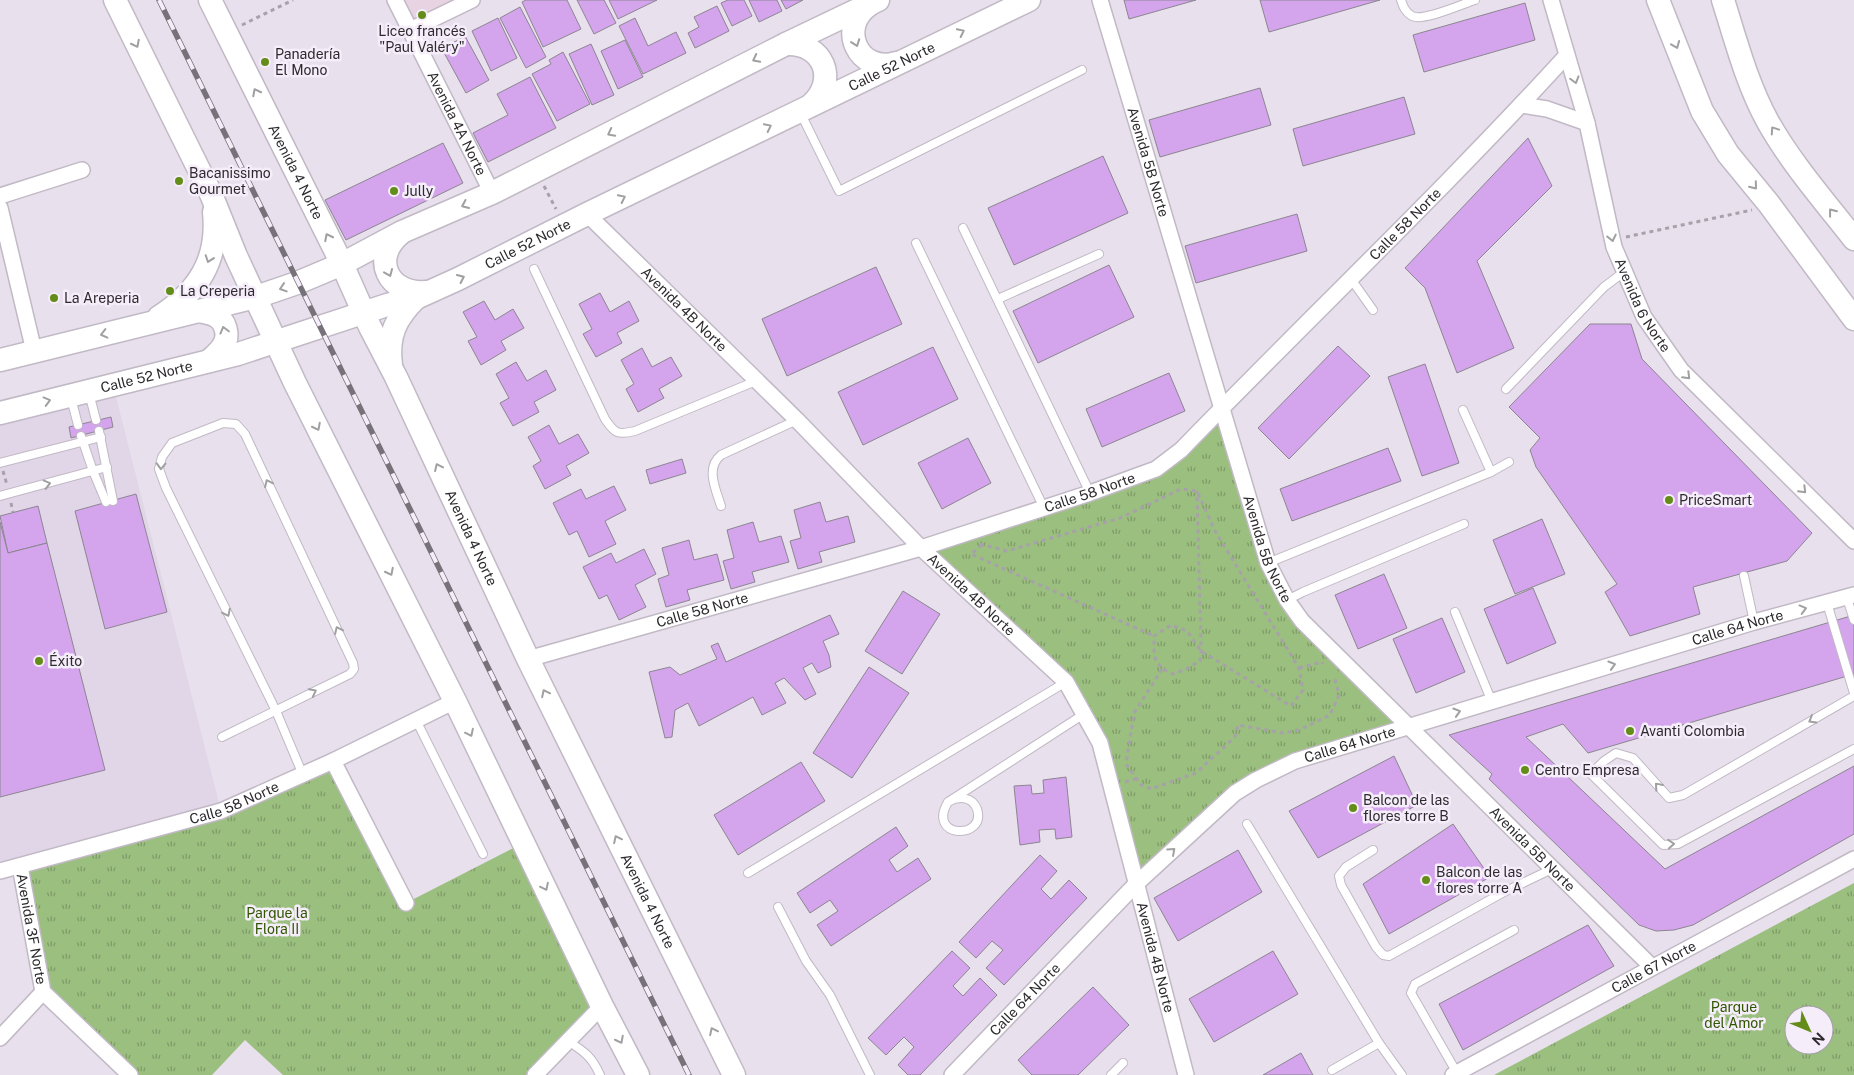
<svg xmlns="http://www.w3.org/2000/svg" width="1854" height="1075" viewBox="0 0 1854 1075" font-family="'Public Sans',sans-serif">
  <defs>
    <pattern id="park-tufts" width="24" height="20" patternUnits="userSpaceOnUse" patternTransform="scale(1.25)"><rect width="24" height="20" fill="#9bbf7f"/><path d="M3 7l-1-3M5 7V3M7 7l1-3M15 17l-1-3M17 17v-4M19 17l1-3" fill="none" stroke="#7f9b68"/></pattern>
  </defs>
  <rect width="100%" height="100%" fill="#e8e0ec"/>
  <polygon fill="#e1d5e8" points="113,385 221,811 0,871 0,413"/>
  <polygon fill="#e7d3e2" points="395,0 472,0 410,30"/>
  <g fill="url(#park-tufts)" fill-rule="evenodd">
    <polygon points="1221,409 1287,600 1410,726 1256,780 1136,884 1100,743 1066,682 921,548 1156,469"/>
    <polygon points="333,761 406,903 523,843 602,1006 535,1075 283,1075 245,1040 212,1075 130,1075 43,992 20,866 221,811"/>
    <path d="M 1854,883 L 1854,1075 L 1494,1075 ZM 1794,1015 L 1824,1015 L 1824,1045 L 1794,1045 Z"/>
  </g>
  <g fill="#d4a4ed" stroke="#8c8690">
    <polygon points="526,0 567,0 581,29 543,47 522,2"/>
    <polygon points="577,0 604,0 616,23 594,34"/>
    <polygon points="609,0 657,0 618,19"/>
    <polygon points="728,0 744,0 752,16 732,26 721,3"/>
    <polygon points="749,0 777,0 782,11 759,22"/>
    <polygon points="781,0 803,0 786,9"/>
    <polygon points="1124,0 1196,0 1129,19"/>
    <polygon points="1260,0 1380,0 1269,32"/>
    <polygon points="1525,3 1535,40 1424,72 1413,35"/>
    <polygon points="717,6 729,31 695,48 688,33 699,27 694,17"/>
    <polygon points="520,7 546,57 526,68 500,18"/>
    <polygon points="498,18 517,58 491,71 472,31"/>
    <polygon points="635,18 648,46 676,32 686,53 643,74 619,26"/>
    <polygon points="465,36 489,80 466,93 442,49"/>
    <polygon points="625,40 643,77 618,89 601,51"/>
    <polygon points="591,44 614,95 592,105 569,54"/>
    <polygon points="563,52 590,104 557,121 532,74 551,64 549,60"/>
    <polygon points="530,77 556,128 488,162 473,133 508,115 497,94"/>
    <polygon points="1260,88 1271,125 1160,157 1149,120"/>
    <polygon points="1404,97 1415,134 1303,166 1293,129"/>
    <polygon points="1528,138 1552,186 1477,261 1514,348 1457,373 1425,288 1405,268"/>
    <polygon points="443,143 463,183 346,240 325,200"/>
    <polygon points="1103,156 1128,213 1014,265 988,208"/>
    <polygon points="1297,214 1307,251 1196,283 1185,246"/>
    <polygon points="1109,265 1134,317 1038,363 1013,311"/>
    <polygon points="876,267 902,324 787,376 762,319"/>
    <polygon points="600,293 610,312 629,301 639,321 617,333 622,343 596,357 583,334 592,329 579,304"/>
    <polygon points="484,301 495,320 513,309 524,328 501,341 506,350 481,365 468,341 477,337 463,312"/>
    <polygon points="1590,324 1631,324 1642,359 1812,533 1787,561 1693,587 1700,614 1630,636 1605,592 1617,584 1536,467 1530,450 1540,438 1509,407"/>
    <polygon points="1338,346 1370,376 1289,459 1258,428"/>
    <polygon points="933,347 958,399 863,445 838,392"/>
    <polygon points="642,348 652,367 671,357 682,376 659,389 664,398 638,412 626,389 634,384 621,360"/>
    <polygon points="516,362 527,381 546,370 556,390 534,402 539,412 513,426 500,403 509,398 496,374"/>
    <polygon points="1425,364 1459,463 1422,476 1388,377"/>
    <polygon points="1169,373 1185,411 1102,447 1086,409"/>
    <polygon points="111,417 113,427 71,438 69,427"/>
    <polygon points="549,425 559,444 578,434 589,453 566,466 571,475 545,489 533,466 541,461 528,437"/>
    <polygon points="968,438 991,483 942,509 918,463"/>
    <polygon points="1388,448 1401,481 1292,521 1280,489"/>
    <polygon points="682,459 686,473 650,484 646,470"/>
    <polygon points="614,486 626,510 605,521 616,544 589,557 577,531 569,535 553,503 581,489 586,499"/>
    <polygon points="136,494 167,612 105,629 75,511"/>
    <polygon points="820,502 826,522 848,516 855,542 819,552 822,562 798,569 790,541 801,538 794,510"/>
    <polygon points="38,506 47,543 8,553 0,516"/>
    <polygon points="1542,519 1565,574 1515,594 1493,540"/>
    <polygon points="0,522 8,553 47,543 105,770 0,797"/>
    <polygon points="753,522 759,542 781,536 789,562 752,572 755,582 731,589 723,561 734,558 727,530"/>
    <polygon points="689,540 694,560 717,554 724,580 687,590 690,600 666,607 658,579 669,575 662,548"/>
    <polygon points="644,549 656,574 635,585 646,607 619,620 607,595 599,599 583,567 611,553 616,563"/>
    <polygon points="1384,574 1407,628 1358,649 1335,595"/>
    <polygon points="1533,588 1556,643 1507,664 1484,609"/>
    <polygon points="903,591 940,614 902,674 865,651"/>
    <polygon points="830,615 839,634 823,641 829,655 831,667 818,673 812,663 803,668 816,694 805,700 784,678 775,683 786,703 762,715 753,697 699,726 688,703 675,710 672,737 665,738 649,672 670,667 680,675 717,659 711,646 718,643 726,662"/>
    <polygon points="1854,615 1854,674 1588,753 1563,724 1526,737 1665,869 1854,766 1854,834 1693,925 1674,930 1656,931 1639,925 1489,779 1492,774 1449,735"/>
    <polygon points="1442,618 1465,672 1416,693 1393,639"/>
    <polygon points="869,667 909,693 852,778 813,753"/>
    <polygon points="1394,756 1417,805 1318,858 1289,811"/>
    <polygon points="801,762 825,801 738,855 714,815"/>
    <polygon points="1066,777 1072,837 1056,839 1055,829 1039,830 1040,842 1020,845 1014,786 1031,785 1032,794 1044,793 1043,780"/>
    <polygon points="1453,824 1490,877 1389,934 1363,884"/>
    <polygon points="896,827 908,846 889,860 897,872 918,858 931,879 831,946 817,925 838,911 830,900 810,913 797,893"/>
    <polygon points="1238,850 1262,892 1178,941 1154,898"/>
    <polygon points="1040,855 1057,871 1041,889 1051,899 1069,880 1087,898 1004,985 986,968 1003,950 992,941 976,958 959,942"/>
    <polygon points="1588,925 1614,966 1463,1050 1439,1004"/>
    <polygon points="952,951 970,968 953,986 963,996 980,978 997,995 920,1075 908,1075 898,1065 914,1047 904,1037 886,1055 868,1038"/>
    <polygon points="1273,951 1298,994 1214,1042 1189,999"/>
    <polygon points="1093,987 1129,1025 1078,1075 1032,1075 1018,1060"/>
    <polygon points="1301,1053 1313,1075 1263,1075"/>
  </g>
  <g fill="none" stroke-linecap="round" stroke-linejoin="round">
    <defs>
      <g id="lane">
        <path d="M 1401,0 C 1403,6 1405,12 1412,16 C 1423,22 1462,4 1475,0"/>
        <polyline points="801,114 839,191 1082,70"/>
        <polyline points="963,228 1090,493"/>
        <polyline points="916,243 1044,508"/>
        <path d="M 534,269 L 605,419 C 615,434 618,435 635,431 L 756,381"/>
        <polyline points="1351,279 1373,310"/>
        <polyline points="998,299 1099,254"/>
        <polyline points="1506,389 1604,287 1624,272"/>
        <polyline points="89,393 96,420"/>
        <polyline points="71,398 78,425"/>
        <polyline points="1463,410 1491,472"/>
        <polyline points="99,431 113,501"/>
        <polyline points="81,436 93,471 106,502"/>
        <polyline points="0,463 101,437"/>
        <polyline points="0,496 107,467"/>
        <path d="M 721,506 C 716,490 705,468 721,455 L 797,420"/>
        <polyline points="1268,563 1491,472 1509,462"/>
        <polyline points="1744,576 1754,622"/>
        <polyline points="1847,598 1854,620"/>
        <polyline points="1287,600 1303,592 1464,524"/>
        <polyline points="1827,603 1854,693"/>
        <polyline points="1455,612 1492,702"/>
        <polyline points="1854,696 1683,795 1669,798 1633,758 1616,753 1604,761 1591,774 1663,845 1678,844 1854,749"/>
        <polyline points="416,720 483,854"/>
        <polyline points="222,737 350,674 354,669 353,663 245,434 236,424 223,423 172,443 162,457 159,469 166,488 276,711 303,775"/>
        <path d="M 948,802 C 958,796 972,796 977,809 C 987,840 926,839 948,802 L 1084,714"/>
        <polyline points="1247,824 1379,1043 1402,1075"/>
        <polyline points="1373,850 1346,867 1339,876 1341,885 1376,947 1383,955 1389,956 1504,892 1552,869"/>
        <polyline points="748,873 1066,682"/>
        <polyline points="778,907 806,961 830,995 870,1075"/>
        <path d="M 568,1041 C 585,1052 592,1057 600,1075"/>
        <polyline points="1332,1070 1379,1043"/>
        <polyline points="1457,1073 1411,993 1415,984 1514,930"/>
        <polyline points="1111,1075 1123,1063"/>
      </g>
      <g id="street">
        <path id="s1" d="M 395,0 L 492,193"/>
        <path id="s2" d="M 1100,0 L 1268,563 L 1287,600 L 1302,621 L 1652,967"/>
        <path id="s3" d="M 1551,0 L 1587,123 L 1614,247 L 1644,317 L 1681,370 L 1854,541"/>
        <polyline points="410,30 472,0"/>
        <polyline points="1522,105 1547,109 1587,123"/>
        <polyline points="0,196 82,170"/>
        <polyline points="0,208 34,351"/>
        <path id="s4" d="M 587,214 L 797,420 L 921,548 L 1066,682 L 1100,743 L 1186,1075"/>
        <path id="s5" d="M 528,659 L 921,548 L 1090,493 L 1156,469 L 1181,450 C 1309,318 1443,191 1567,55"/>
        <polyline points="333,761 406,903"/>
        <path id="s6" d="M 20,866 L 43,992 L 130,1075"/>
        <path id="s7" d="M 0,871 L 221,811 L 333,761 L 455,701"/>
        <polyline points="0,1038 43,992"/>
        <polyline points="535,1075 602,1006"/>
        <path id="s8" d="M 952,1075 L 1136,884 L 1235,793 L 1256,780 L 1295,761 L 1754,622 L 1854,595"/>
        <path id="s9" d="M 1453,1075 L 1854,859"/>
      </g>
      <g id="secondary">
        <polyline points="115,0 211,194 236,256 295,383 455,701 602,1006 638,1075"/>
        <path id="s10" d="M 210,0 L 342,264 L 370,327 L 396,377 L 528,659 L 734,1075"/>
        <polyline points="1658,0 1702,111 1728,154 1769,204 1854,319"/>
        <path d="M 1723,0 C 1736,41 1747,84 1768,122 C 1791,163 1825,202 1854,239"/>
        <path d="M 869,5 C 837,27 858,74 896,63"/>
        <path d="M 786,44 C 823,42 839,80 811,105"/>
        <path d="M 401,233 C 370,258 388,295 426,292"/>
        <path d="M 199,311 C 204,312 210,313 214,315 C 226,320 230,336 223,346 C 220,352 214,356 209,361"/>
        <path d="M 159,317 C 198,292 219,260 214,212"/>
        <polyline points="0,360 256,297 297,283 342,264 402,232 492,193 786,44 878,0"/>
        <path d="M 391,365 C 387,335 396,318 416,298"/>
        <path id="s11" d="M 0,413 L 238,354 L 387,305 L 416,298 L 458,279 L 587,214 L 1029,0"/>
      </g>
    </defs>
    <use href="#lane" stroke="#c1b9c5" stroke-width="10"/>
    <use href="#street" stroke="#c1b9c5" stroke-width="18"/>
    <use href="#secondary" stroke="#c1b9c5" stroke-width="25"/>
    <g stroke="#a7a1aa" stroke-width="3" stroke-dasharray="4 4" stroke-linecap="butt">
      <polyline points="242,25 293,0"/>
      <polyline points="544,186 556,209"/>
      <polyline points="1626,237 1752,210"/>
      <polyline points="3,471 7,485"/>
      <polyline points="11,503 13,512"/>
      <path d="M 980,544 L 1007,551 L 1120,518 L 1181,489 L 1197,491 L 1215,531 L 1299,668 L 1303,690 L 1291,706 L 1201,651 L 1187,631 L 1171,625 L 1154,636 C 1154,656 1152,665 1173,674 L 1184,670 L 1200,661 L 1201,651 L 1197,491"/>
      <polyline points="982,545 971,554 1154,636"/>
      <polyline points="1299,668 1322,662 1323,664"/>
      <polyline points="1162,669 1134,713 1126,764 1140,784 1151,789 1196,773 1235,737 1238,725 1283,733 1299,730 1330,715 1339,695 1334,676"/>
      <polyline points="1125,782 1136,779"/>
    </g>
    <use href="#lane" stroke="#fff" stroke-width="8"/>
    <use href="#street" stroke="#fff" stroke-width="15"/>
    <use href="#secondary" stroke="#fff" stroke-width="22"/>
    <defs>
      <polyline id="rail" points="159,0 689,1075"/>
    </defs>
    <use href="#rail" stroke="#777279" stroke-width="5.5"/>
    <use href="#rail" stroke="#f5edf9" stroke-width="4" stroke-dasharray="11" stroke-linecap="butt"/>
  </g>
  <defs><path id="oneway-chevron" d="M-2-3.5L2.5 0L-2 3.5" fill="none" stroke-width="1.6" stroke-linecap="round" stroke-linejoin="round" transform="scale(1.25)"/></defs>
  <g stroke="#a09fa1">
    <use href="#oneway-chevron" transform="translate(961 32) rotate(-26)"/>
    <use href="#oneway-chevron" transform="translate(856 43) rotate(70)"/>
    <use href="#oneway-chevron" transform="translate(136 44) rotate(63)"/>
    <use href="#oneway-chevron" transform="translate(1676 45) rotate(68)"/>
    <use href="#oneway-chevron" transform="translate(756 59) rotate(153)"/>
    <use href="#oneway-chevron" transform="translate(1575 80) rotate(74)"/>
    <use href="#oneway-chevron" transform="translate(256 92) rotate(-117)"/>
    <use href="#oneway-chevron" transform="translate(768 127) rotate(-26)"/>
    <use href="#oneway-chevron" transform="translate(1774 130) rotate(-124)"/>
    <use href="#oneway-chevron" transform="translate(611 133) rotate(153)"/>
    <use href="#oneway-chevron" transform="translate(1754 186) rotate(51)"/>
    <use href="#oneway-chevron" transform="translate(622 198) rotate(-26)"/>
    <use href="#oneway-chevron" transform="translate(465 205) rotate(156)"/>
    <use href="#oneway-chevron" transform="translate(1832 212) rotate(-128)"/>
    <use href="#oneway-chevron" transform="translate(328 237) rotate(-117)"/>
    <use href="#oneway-chevron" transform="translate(1612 238) rotate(78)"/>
    <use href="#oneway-chevron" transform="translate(209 259) rotate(109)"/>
    <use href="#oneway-chevron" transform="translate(389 273) rotate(67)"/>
    <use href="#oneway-chevron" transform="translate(461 278) rotate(-25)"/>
    <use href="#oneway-chevron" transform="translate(283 288) rotate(162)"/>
    <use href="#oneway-chevron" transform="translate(224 330) rotate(-105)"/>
    <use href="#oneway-chevron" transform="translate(104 334) rotate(166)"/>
    <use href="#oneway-chevron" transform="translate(1687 376) rotate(45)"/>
    <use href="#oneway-chevron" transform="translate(47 401) rotate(-15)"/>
    <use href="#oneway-chevron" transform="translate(317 427) rotate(63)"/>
    <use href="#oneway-chevron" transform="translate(161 466) rotate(92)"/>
    <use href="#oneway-chevron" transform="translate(438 467) rotate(-115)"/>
    <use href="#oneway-chevron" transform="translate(268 483) rotate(-115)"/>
    <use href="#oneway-chevron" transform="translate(47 484) rotate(-15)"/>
    <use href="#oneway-chevron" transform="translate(1803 490) rotate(45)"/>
    <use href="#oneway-chevron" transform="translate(390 572) rotate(63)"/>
    <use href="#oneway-chevron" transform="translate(1803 609) rotate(-15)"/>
    <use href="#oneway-chevron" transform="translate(227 613) rotate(64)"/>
    <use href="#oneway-chevron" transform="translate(338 630) rotate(-115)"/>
    <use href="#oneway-chevron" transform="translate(1612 665) rotate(-17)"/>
    <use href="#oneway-chevron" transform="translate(313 692) rotate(-27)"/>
    <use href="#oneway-chevron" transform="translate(545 693) rotate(-116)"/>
    <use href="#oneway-chevron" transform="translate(1457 712) rotate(-17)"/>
    <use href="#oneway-chevron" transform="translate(1812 720) rotate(150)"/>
    <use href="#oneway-chevron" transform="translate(470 733) rotate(64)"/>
    <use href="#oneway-chevron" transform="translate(1658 786) rotate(-131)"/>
    <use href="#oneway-chevron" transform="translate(617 839) rotate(-116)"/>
    <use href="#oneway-chevron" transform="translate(1671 844) rotate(-5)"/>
    <use href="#oneway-chevron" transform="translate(1172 851) rotate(-42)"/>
    <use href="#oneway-chevron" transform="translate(545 887) rotate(64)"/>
    <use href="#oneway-chevron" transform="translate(713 1031) rotate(-116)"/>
    <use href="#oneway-chevron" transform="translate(620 1040) rotate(63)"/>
  </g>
  <g fill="#638c19" stroke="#f5edf9" stroke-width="2">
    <circle cx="422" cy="15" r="5"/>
    <circle cx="265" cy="62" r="5"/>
    <circle cx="179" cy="181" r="5"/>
    <circle cx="394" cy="191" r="5"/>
    <circle cx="170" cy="291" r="5"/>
    <circle cx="54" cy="298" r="5"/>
    <circle cx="1669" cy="500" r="5"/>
    <circle cx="39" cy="661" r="5"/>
    <circle cx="1630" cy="731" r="5"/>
    <circle cx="1525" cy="770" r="5"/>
    <circle cx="1353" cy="808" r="5"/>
    <circle cx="1426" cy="880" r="5"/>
  </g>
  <g text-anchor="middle" stroke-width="5" stroke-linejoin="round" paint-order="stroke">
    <g font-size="14" fill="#2d2a2e" stroke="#f5edf9" text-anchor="start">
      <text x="422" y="36" text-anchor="middle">Liceo francés<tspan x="422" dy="16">"Paul Valéry"</tspan></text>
      <text x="275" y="59">Panadería<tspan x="275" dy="16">El Mono</tspan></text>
      <text x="189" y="178">Bacanissimo<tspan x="189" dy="16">Gourmet</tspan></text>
      <text x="404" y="196">Jully</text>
      <text x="180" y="296">La Creperia</text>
      <text x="64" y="303">La Areperia</text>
      <text x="1679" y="505">PriceSmart</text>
      <text x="49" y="666">Éxito</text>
      <text x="1640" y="736">Avanti Colombia</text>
      <text x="1535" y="775">Centro Empresa</text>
      <text x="1363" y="805">Balcon de las<tspan x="1363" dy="16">flores torre B</tspan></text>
      <text x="1436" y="877">Balcon de las<tspan x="1436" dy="16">flores torre A</tspan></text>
    </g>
    <g font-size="14" fill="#2d2a2e" stroke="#f5edf9">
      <text dy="5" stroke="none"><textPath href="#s11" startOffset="961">Calle 52 Norte</textPath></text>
      <text dy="5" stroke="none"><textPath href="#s1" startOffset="138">Avenida 4A Norte</textPath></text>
      <text dy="5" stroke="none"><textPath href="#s2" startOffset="169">Avenida 5B Norte</textPath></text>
      <text dy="5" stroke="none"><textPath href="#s10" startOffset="192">Avenida 4 Norte</textPath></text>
      <text dy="5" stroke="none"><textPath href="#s5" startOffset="1006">Calle 58 Norte</textPath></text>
      <text dy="5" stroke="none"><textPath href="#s11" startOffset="556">Calle 52 Norte</textPath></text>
      <text dy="5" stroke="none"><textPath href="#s3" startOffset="320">Avenida 6 Norte</textPath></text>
      <text dy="5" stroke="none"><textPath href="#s4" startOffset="136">Avenida 4B Norte</textPath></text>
      <text dy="5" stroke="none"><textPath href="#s11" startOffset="151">Calle 52 Norte</textPath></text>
      <text dy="5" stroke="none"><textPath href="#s5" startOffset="586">Calle 58 Norte</textPath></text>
      <text dy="5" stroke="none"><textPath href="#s10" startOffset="598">Avenida 4 Norte</textPath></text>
      <text dy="5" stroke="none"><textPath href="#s2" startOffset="574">Avenida 5B Norte</textPath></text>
      <text dy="5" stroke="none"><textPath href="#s4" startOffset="541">Avenida 4B Norte</textPath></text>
      <text dy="5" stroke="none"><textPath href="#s5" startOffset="181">Calle 58 Norte</textPath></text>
      <text dy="5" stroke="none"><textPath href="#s8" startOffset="930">Calle 64 Norte</textPath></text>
      <text dy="5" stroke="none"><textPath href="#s8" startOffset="525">Calle 64 Norte</textPath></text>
      <text dy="5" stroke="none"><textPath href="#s7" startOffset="244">Calle 58 Norte</textPath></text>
      <text dy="5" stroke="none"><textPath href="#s2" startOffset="979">Avenida 5B Norte</textPath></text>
      <text dy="5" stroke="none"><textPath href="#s10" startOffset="1002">Avenida 4 Norte</textPath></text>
      <text dy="5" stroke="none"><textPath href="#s6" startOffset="64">Avenida 3F Norte</textPath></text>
      <text dy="5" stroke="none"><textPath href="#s4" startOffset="961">Avenida 4B Norte</textPath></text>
      <text dy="5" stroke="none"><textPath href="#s9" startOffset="228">Calle 67 Norte</textPath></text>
      <text dy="5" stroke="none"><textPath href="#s8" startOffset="105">Calle 64 Norte</textPath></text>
    </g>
    <g font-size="14" fill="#305600" stroke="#f5edf9">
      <text x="277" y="918">Parque la<tspan x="277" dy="16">Flora II</tspan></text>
      <text x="1734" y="1012">Parque<tspan x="1734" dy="16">del Amor</tspan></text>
    </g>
  </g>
  <g transform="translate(1809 1030) rotate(134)"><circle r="24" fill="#f5edf9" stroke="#a59fa8"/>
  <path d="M0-4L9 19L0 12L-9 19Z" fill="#638c19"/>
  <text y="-8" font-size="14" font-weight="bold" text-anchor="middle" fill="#2d2a2e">N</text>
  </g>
</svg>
